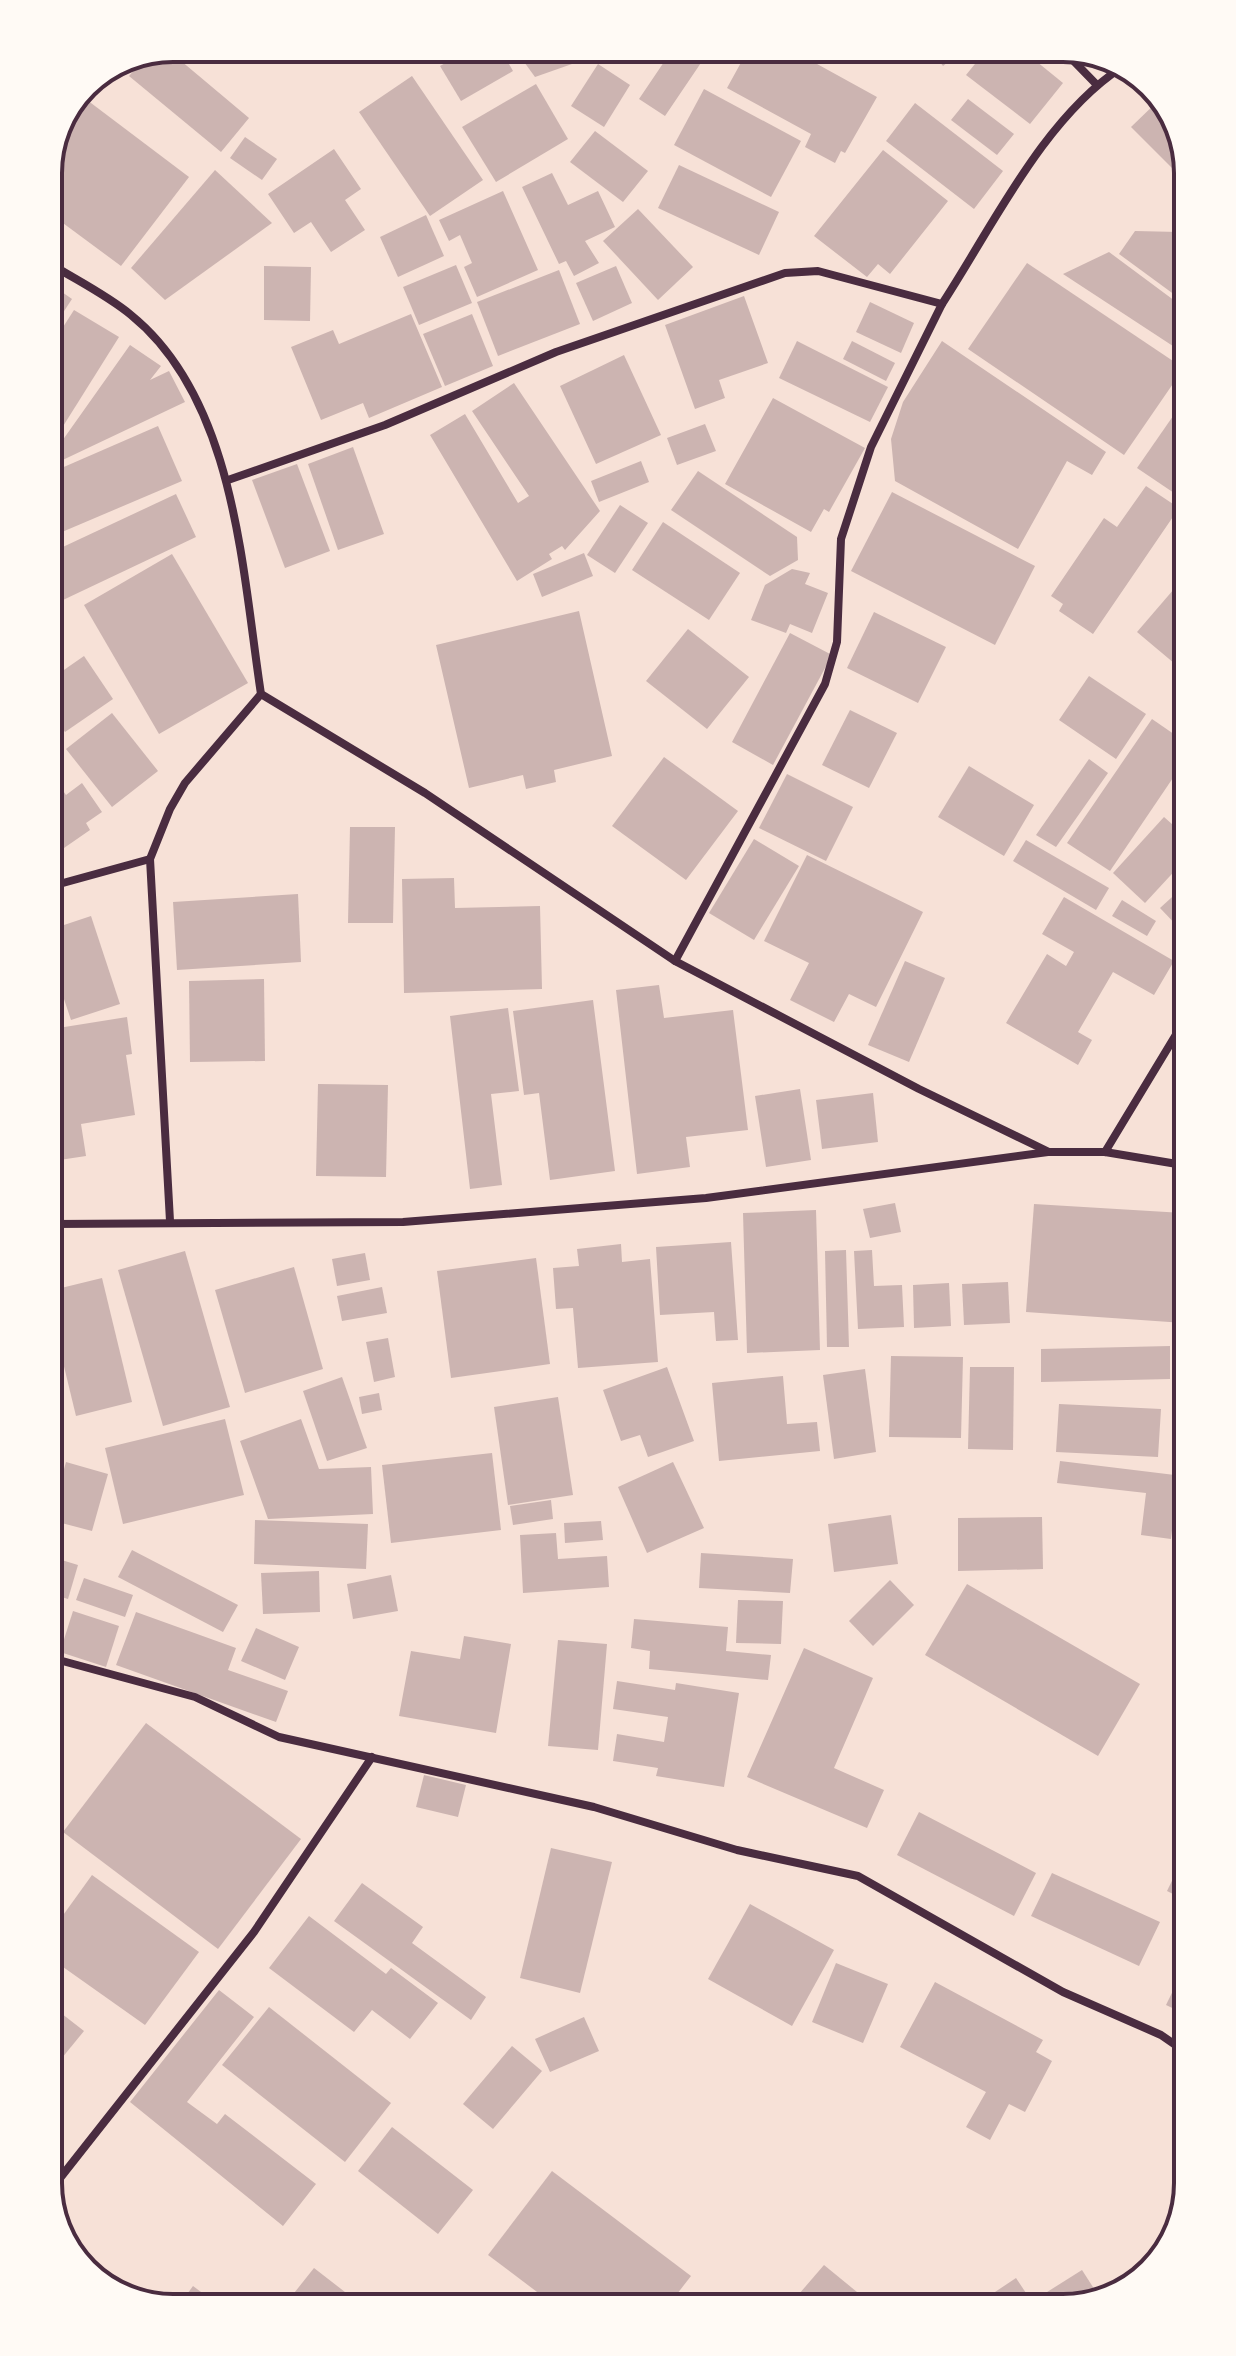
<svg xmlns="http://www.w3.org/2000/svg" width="1236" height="2356" viewBox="0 0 1236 2356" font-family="Ubuntu,sans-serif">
  <rect width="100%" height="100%" fill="#f7e1d7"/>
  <g fill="#ccb4b1">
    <polygon points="215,48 242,48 232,61"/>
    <polygon points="472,48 500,48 513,71 461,101 440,66"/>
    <polygon points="514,48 565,48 572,64 535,77"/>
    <polygon points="643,48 711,48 665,116 639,99 664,62"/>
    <polygon points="749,48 788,48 877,97 845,153 841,151 835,163 805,147 811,134 727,88"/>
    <polygon points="929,48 965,48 943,66"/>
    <polygon points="988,48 1020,48 1063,83 1030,124 966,75"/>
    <polygon points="168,50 249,118 221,152 129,76 142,61"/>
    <polygon points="598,64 630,85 604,127 571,106"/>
    <polygon points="412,76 483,180 430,216 359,112"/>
    <polygon points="536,84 568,139 496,182 462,127"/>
    <polygon points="704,89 801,141 771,197 674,145"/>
    <polygon points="968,99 1014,134 997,155 951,120"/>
    <polygon points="87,100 189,177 121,266 48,212 48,165 64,132"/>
    <polygon points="1159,100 1178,125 1179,175 1131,127"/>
    <polygon points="915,103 1003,171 974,209 886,141"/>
    <polygon points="595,131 648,171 623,202 570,162"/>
    <polygon points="245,137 277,159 262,180 230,158"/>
    <polygon points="334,149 361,189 345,200 365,230 331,252 311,222 294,233 268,194"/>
    <polygon points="883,150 948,201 890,274 878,264 867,277 814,236"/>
    <polygon points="679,165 779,212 759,255 658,208"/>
    <polygon points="215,170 272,223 165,300 131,268"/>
    <polygon points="552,173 568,205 598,191 615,227 585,241 599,263 574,276 566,261 559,264 522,187"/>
    <polygon points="503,191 538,270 477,297 464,267 472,263 460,235 449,241 439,220"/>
    <polygon points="638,209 693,267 658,300 603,241"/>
    <polygon points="426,215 444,256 398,277 380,237"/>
    <polygon points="1135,231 1179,232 1179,298 1119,254"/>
    <polygon points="1109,252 1179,304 1179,350 1063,274"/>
    <polygon points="1027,263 1179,365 1179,375 1124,455 968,349"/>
    <polygon points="456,265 472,303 419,325 403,287"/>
    <polygon points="264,266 311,267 310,321 264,320"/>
    <polygon points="616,266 632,303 593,321 576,283"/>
    <polygon points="559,270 580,324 498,356 477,302"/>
    <polygon points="49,283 72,299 49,334"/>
    <polygon points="744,296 768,363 719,380 725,398 695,409 665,325"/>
    <polygon points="870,302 914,323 901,353 856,332"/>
    <polygon points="74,310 119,337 50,447 49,349"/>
    <polygon points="411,314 442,387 369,418 363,403 321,420 291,347 333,330 339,344"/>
    <polygon points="472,314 493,366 445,386 423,334"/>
    <polygon points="797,341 888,387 870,422 779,378"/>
    <polygon points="852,341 895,363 886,381 843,359"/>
    <polygon points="942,341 1106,452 1092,475 1067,461 1018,549 895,481 891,439 903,402"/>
    <polygon points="130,345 161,366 150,380 169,371 185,402 50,466 50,458"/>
    <polygon points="624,355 661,435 596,464 560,386"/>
    <polygon points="514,383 600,511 565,550 562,546 549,554 552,559 517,581 430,435 465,414 518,503 529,496 472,411"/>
    <polygon points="773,398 865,448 829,512 824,509 811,532 725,484"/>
    <polygon points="1180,406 1180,497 1137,468"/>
    <polygon points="705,424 716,451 677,465 667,438"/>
    <polygon points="158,426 182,481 62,532 50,505 50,473"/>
    <polygon points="353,447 384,534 338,550 308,464"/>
    <polygon points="641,461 649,482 599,502 591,481"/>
    <polygon points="297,464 330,551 285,568 252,480"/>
    <polygon points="698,471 797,537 798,560 770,576 671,510"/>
    <polygon points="1146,486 1179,508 1093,634 1059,611 1063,604 1051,596 1104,518 1117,527"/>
    <polygon points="892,492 1035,566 995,645 851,571"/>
    <polygon points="176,494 196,537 63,600 50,573 50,553"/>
    <polygon points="620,505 648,523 615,573 587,555"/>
    <polygon points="663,522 740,573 709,620 632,570"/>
    <polygon points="584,553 593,576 542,597 533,574"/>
    <polygon points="172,554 248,683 159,734 84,605"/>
    <polygon points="792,569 810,573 805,584 828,593 812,633 790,624 786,633 751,620 765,585"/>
    <polygon points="1180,582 1181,602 1181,669 1137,632"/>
    <polygon points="579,611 612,756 554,770 556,782 526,789 523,775 469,788 436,645"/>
    <polygon points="874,612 946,647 918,703 847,668"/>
    <polygon points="688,629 749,677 707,729 646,681"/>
    <polygon points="790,633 832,655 773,765 732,742"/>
    <polygon points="84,656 113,699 65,732 51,711 51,679"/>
    <polygon points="1089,676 1146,714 1116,759 1059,720"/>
    <polygon points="850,710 897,733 869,788 822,765"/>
    <polygon points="112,713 158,771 112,807 66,749"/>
    <polygon points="1152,719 1181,739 1181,766 1110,871 1067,843"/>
    <polygon points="664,757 738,811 686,880 612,826"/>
    <polygon points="1089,759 1108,773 1056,847 1036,835"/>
    <polygon points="969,766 1034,805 1004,856 938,817"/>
    <polygon points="51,774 66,795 82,783 102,812 86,823 90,830 51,857"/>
    <polygon points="787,774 853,807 826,861 759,828"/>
    <polygon points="1164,817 1182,833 1182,863 1145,903 1113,873"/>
    <polygon points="350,827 395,827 393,923 348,923"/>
    <polygon points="754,839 799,866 754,940 709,913"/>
    <polygon points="1026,840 1109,888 1096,910 1013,861"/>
    <polygon points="807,855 923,912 876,1007 849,994 834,1022 790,1000 809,963 764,941"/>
    <polygon points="454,878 455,908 540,906 542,989 404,993 402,879"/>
    <polygon points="1182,888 1182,927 1180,929 1160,908"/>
    <polygon points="298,894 301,962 177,970 173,902"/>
    <polygon points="1064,897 1174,961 1154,995 1113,972 1078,1032 1092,1040 1078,1065 1006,1023 1047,954 1066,966 1074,952 1042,934"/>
    <polygon points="1122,900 1156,921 1147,936 1112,916"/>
    <polygon points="91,916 120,1004 71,1020 52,963 52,929"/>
    <polygon points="905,961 945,978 909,1062 868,1045"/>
    <polygon points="264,979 265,1061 190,1062 189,981"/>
    <polygon points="659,985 664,1018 733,1010 748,1130 686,1137 690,1167 637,1174 616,990"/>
    <polygon points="593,1000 615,1171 550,1180 539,1093 524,1095 513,1011"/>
    <polygon points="508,1008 519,1091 491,1094 502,1185 470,1189 450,1016"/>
    <polygon points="127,1017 132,1054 126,1055 135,1115 81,1124 86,1156 53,1161 52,1029"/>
    <polygon points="318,1084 388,1085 386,1177 316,1176"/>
    <polygon points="800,1089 811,1160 766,1167 755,1096"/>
    <polygon points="873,1093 878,1142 822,1149 816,1100"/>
    <polygon points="895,1203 901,1232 870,1238 863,1209"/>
    <polygon points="1034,1204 1183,1213 1184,1323 1026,1312"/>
    <polygon points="816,1210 820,1350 747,1353 743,1213"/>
    <polygon points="731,1242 738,1340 716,1341 714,1312 660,1315 656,1247"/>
    <polygon points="621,1244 622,1262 650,1259 658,1362 578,1368 573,1308 556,1309 553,1268 579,1266 577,1249"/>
    <polygon points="846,1250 849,1347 827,1347 825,1251"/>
    <polygon points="872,1250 874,1286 902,1285 904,1327 858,1329 854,1251"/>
    <polygon points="185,1251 230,1407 163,1426 118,1270"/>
    <polygon points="365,1253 370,1280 337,1286 332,1259"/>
    <polygon points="536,1258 550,1364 451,1378 437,1271"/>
    <polygon points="294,1267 323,1369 245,1393 215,1290"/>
    <polygon points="102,1278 132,1402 76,1416 54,1325 53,1290"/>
    <polygon points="1008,1282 1010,1323 964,1325 962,1284"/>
    <polygon points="949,1283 951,1326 914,1328 913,1285"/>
    <polygon points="382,1287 387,1313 342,1321 337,1296"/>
    <polygon points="388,1338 395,1377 374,1382 366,1342"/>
    <polygon points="1170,1346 1170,1379 1041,1382 1041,1349"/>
    <polygon points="891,1356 963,1357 961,1438 889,1437"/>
    <polygon points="667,1367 694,1441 648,1457 640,1435 621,1441 603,1390"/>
    <polygon points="970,1367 1014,1367 1013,1450 968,1449"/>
    <polygon points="865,1369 876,1452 834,1459 823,1375"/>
    <polygon points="783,1376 787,1424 817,1422 820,1451 719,1461 712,1383"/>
    <polygon points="342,1377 367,1448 327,1461 303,1391"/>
    <polygon points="379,1393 382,1410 362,1414 359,1397"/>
    <polygon points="558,1397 573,1495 508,1505 494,1407"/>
    <polygon points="1059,1404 1161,1409 1158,1457 1056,1452"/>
    <polygon points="225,1419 244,1495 123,1524 105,1448"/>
    <polygon points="301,1419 319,1469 371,1467 373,1514 268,1519 240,1441"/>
    <polygon points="492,1453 501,1530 391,1543 382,1465"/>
    <polygon points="1060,1461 1183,1476 1181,1497 1176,1496 1171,1539 1141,1535 1146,1493 1057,1483"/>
    <polygon points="66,1462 108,1474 92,1531 54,1521 54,1505"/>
    <polygon points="673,1462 704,1528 647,1553 618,1487"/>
    <polygon points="551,1500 553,1519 513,1525 510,1506"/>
    <polygon points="1184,1512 1185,1512 1185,1541 1177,1539"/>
    <polygon points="891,1515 898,1564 834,1572 828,1524"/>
    <polygon points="1042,1517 1043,1569 958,1571 958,1518"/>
    <polygon points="255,1520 368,1524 366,1569 254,1564"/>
    <polygon points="601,1521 603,1540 565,1543 564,1523"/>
    <polygon points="556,1533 558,1559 607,1556 609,1587 523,1593 520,1535"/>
    <polygon points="132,1550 238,1605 223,1632 118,1577"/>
    <polygon points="701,1553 793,1559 790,1593 699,1588"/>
    <polygon points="55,1558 78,1565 68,1599 55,1595"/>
    <polygon points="319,1571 320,1612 263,1614 261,1573"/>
    <polygon points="391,1575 398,1611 353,1619 347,1584"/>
    <polygon points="84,1578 133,1595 125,1617 76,1600"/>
    <polygon points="890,1580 914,1605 873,1646 849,1621"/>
    <polygon points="967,1584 1140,1684 1098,1756 925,1655"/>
    <polygon points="738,1600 783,1601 781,1644 736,1643"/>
    <polygon points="55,1606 63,1609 56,1633 55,1633"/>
    <polygon points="73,1611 119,1626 106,1667 60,1652"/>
    <polygon points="136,1612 236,1648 228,1670 288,1691 276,1722 116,1665"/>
    <polygon points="634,1619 728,1627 726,1651 771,1655 768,1680 649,1669 650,1651 631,1648"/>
    <polygon points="1185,1627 1185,1652 1175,1647"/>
    <polygon points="256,1628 299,1647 285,1680 241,1661"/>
    <polygon points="464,1636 511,1644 496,1733 399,1716 411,1651 460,1659"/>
    <polygon points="558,1640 607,1644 598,1750 548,1746"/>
    <polygon points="804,1648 873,1678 834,1768 884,1790 867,1828 747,1777"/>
    <polygon points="617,1681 675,1690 676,1683 739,1693 724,1787 656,1776 658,1768 613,1761 617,1734 664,1742 668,1717 613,1709"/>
    <polygon points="146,1723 301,1839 218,1949 63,1832"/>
    <polygon points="424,1775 466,1785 458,1817 416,1807"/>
    <polygon points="919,1812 1036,1873 1014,1916 897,1855"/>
    <polygon points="551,1848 612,1862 580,1993 520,1978"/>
    <polygon points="1186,1852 1187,1868 1187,1901 1167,1891"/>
    <polygon points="1052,1873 1160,1922 1139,1966 1031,1916"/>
    <polygon points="92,1875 199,1952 145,2025 56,1962 56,1925"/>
    <polygon points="362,1883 423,1927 412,1943 486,1997 471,2020 334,1921"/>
    <polygon points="750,1904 834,1950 792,2026 708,1979"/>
    <polygon points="309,1916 386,1974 391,1968 438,2003 410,2039 372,2010 354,2032 269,1968"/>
    <polygon points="1187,1962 1187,2015 1166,2005"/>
    <polygon points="836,1963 888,1984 863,2043 812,2022"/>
    <polygon points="935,1982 1043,2040 1036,2052 1052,2061 1025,2112 1009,2104 990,2140 966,2127 986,2092 900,2047"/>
    <polygon points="219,1990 254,2017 187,2102 217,2124 225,2114 316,2184 283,2226 130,2102"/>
    <polygon points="269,2007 391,2103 345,2162 222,2065"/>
    <polygon points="57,2010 84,2031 57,2064"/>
    <polygon points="584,2017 599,2051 550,2072 535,2039"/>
    <polygon points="512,2046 542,2071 493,2129 463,2104"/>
    <polygon points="392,2127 473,2190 438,2234 358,2171"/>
    <polygon points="552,2171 691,2276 670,2303 553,2304 488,2255"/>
    <polygon points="824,2265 868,2301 793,2301"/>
    <polygon points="314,2268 363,2306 283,2307"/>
    <polygon points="1082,2270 1100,2298 1036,2299"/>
    <polygon points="1016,2278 1030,2299 983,2300"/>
    <polygon points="193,2286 221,2307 177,2308"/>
  </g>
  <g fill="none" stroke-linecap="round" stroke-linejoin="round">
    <g stroke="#4a2c40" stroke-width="8">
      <polyline points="1061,48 1096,84"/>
      <path d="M 49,263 C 76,280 107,295 131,315 C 236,400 242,571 261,694 L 425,793 L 675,961 L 919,1089 L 1049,1152 L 1105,1152 L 1183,1165"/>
      <path d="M 228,480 L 385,425 L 556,352 L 785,273 L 818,271 L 942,304 C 993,226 1043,119 1122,67"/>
      <polyline points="52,886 150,859"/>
      <polyline points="675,961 825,684 837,642 841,539 871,447 942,304"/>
      <polyline points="1105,1152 1183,1023"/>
      <polyline points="170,1221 150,859 170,809 185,783 261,694"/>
      <polyline points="53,1224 403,1222 706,1198 1048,1152"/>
      <polyline points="55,1659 195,1697 279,1737 594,1807 737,1850 858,1876 1063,1992 1161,2035 1187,2053"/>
      <polyline points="57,2182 254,1932 372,1757"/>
    </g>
  </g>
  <path d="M0 0H1236V2356H0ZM173 62H1063A111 111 0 0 1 1174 173V2183A111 111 0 0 1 1063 2294H173A111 111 0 0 1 62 2183V173A111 111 0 0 1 173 62Z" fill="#fffaf5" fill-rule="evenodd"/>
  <path fill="none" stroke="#4a2c40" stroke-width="4" d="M173 62H1063A111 111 0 0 1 1174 173V2183A111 111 0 0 1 1063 2294H173A111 111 0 0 1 62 2183V173A111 111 0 0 1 173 62Z"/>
</svg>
